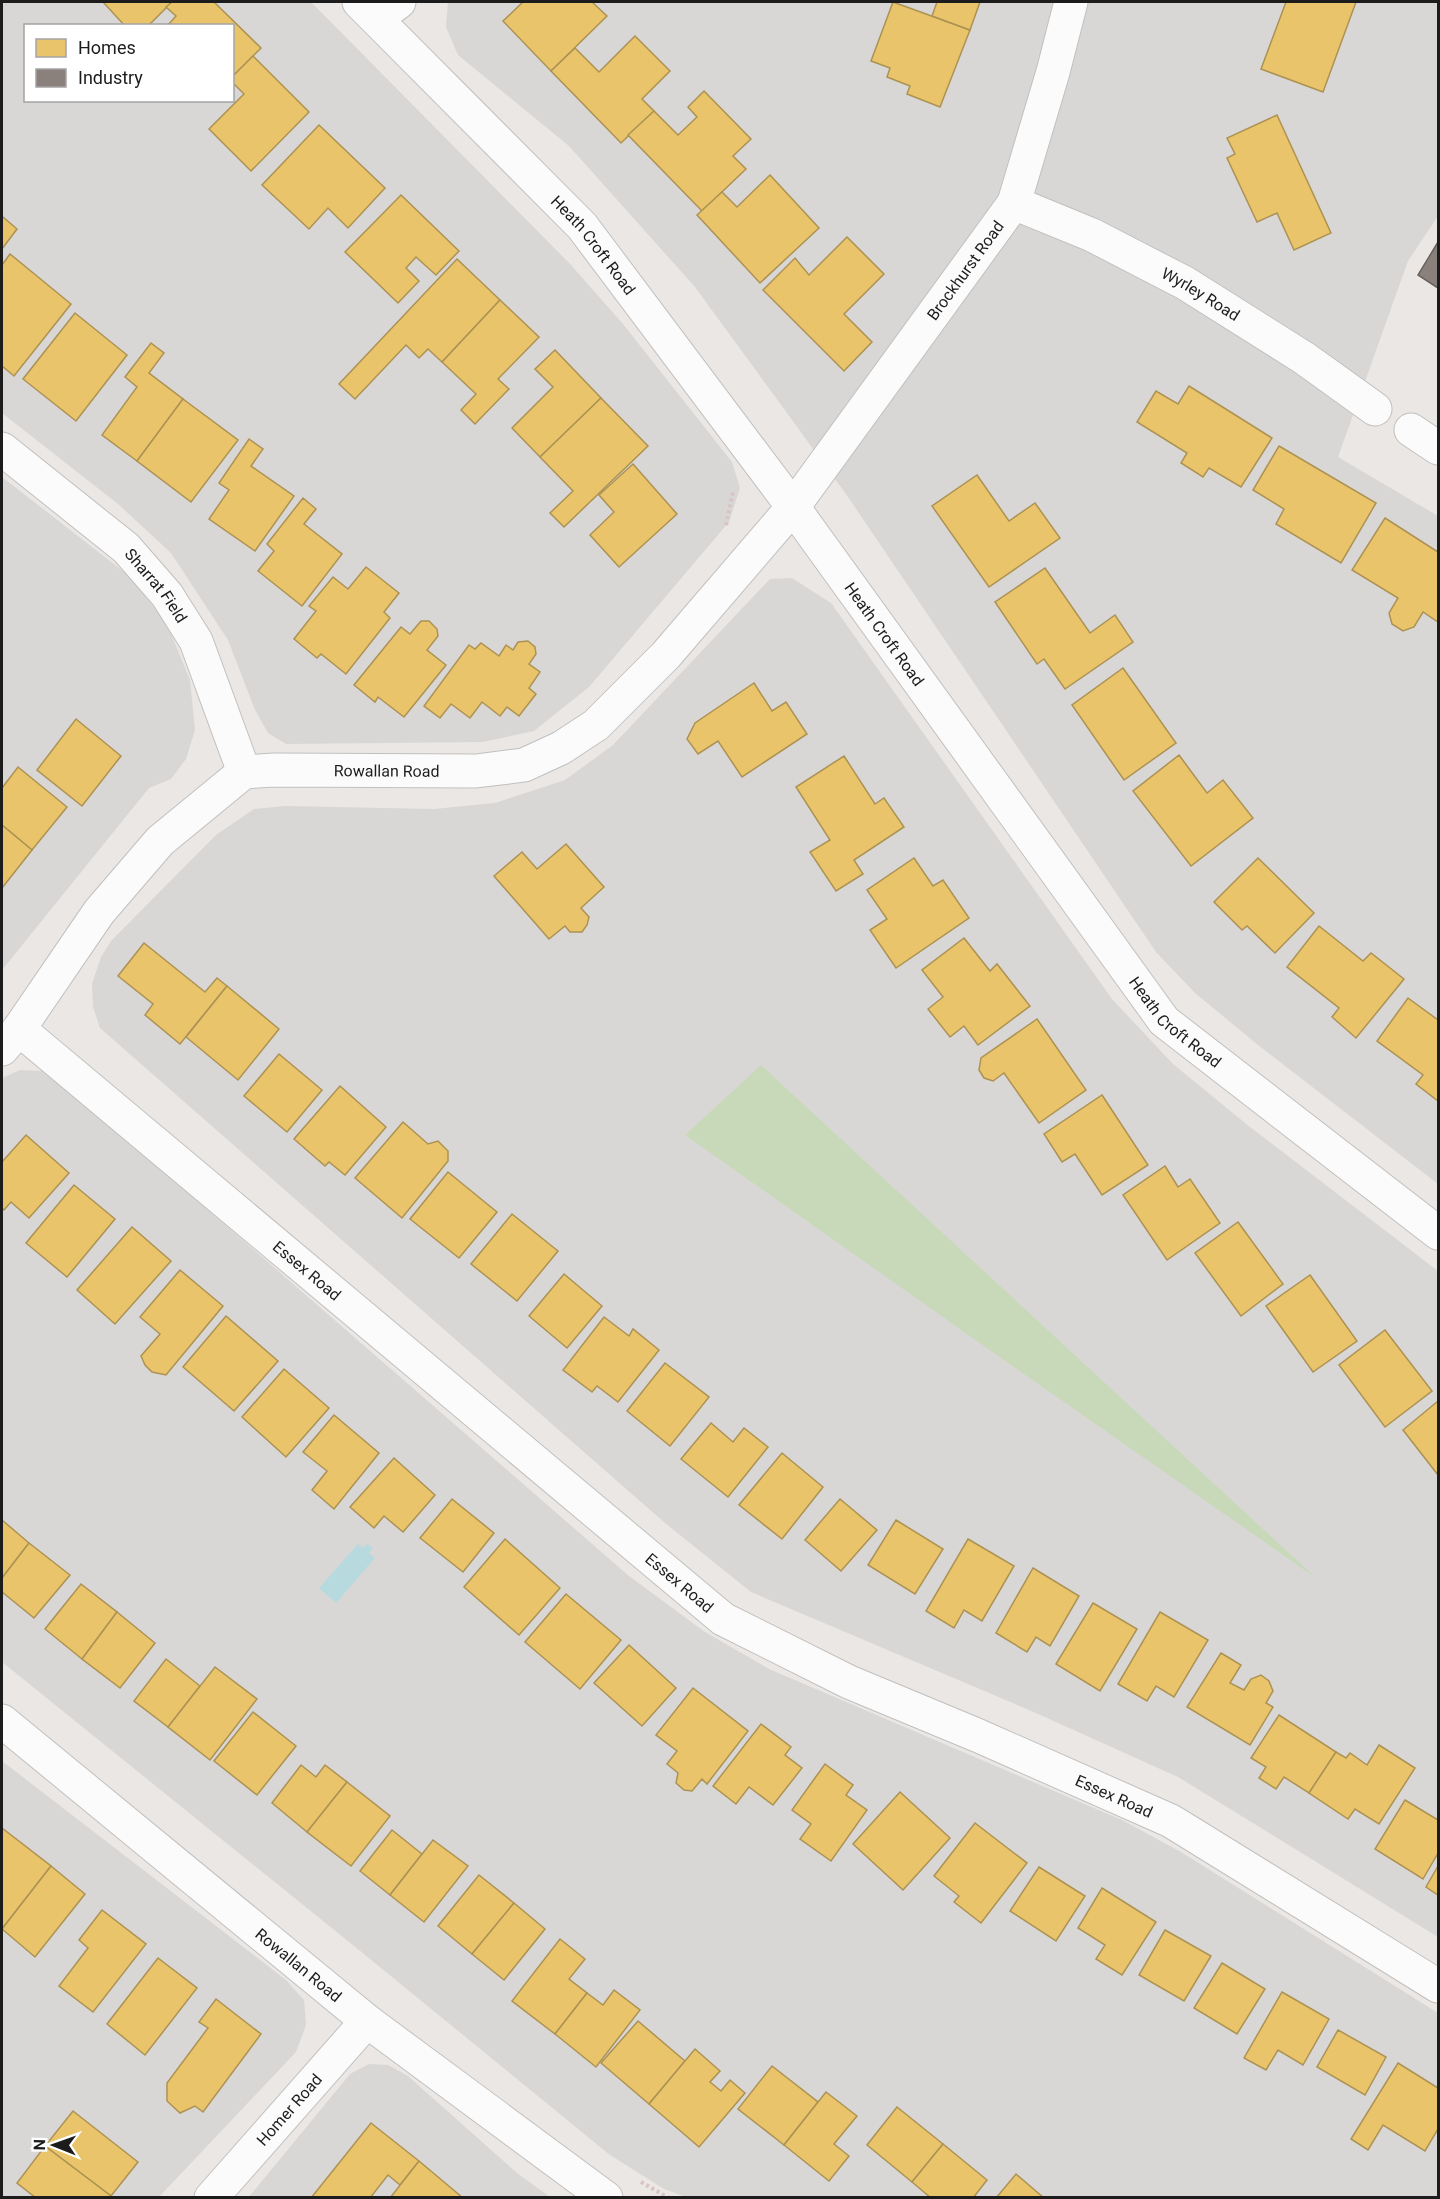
<svg xmlns="http://www.w3.org/2000/svg" width="1440" height="2199" viewBox="0 0 1440 2199" font-family="Roboto,sans-serif">
  <rect width="100%" height="100%" fill="#eae7e4"/>
  <g fill="#d9d7d6" fill-rule="evenodd">
    <path d="M 2,2 L 311,2 L 571,265 L 623,324 L 732,462 L 740,488 L 729,522 L 589,687 L 534,731 L 483,742 L 286,744 L 268,733 L 255,710 L 228,640 L 171,553 L 118,504 L 2,413 ZM 26,26 L 232,26 L 232,100 L 26,100 Z"/>
    <polygon points="448,2 1438,2 1438,216 1408,261 1338,457 1438,516 1438,1184 1258,1045 1195,993 1156,952 846,494 695,287 569,146 458,55 446,27"/>
    <polygon points="2,477 128,575 167,624 190,680 195,730 186,759 171,779 149,788 2,970"/>
    <polygon points="792,578 831,603 1112,999 1173,1064 1250,1127 1438,1271 1438,1937 1178,1777 1036,1713 751,1592 665,1523 100,1028 93,1007 92,984 101,957 111,941 216,835 254,809 285,806 434,809 495,803 565,780 613,745 770,579"/>
    <polygon points="20,1070 43,1071 63,1084 629,1576 705,1632 769,1669 1122,1820 1181,1852 1438,2013 1438,2197 686,2197 664,2189 610,2155 359,1950 2,1662 2,1078"/>
    <polygon points="2,1761 286,1980 304,2000 306,2025 296,2052 159,2197 2,2197"/>
    <polygon points="369,2064 388,2065 408,2076 517,2173 550,2197 248,2198 350,2074"/>
  </g>
  <polygon fill="#c8d9b9" points="761,1065 1316,1578 981,1344 685,1135"/>
  <polygon fill="#b7dade" points="358,1544 363,1548 367,1544 373,1548 369,1553 375,1558 336,1603 319,1588"/>
  <g fill="#e9c46a" stroke="#ac9253" stroke-width="1.5">
    <polygon points="103,2 172,2 148,26 125,26"/>
    <polygon points="172,2 214,2 261,48 232,77 232,26 167,26 176,16 166,7"/>
    <polygon points="523,2 592,2 607,16 551,71 503,21"/>
    <polygon points="893,2 970,30 940,107 907,94 910,86 887,77 890,68 871,61"/>
    <polygon points="937,2 980,2 970,30 932,16"/>
    <polygon points="1286,2 1356,2 1323,92 1261,69"/>
    <polygon points="635,36 670,71 642,99 654,111 621,143 551,71 575,48 599,72"/>
    <polygon points="253,56 309,112 251,171 209,129 244,94 232,82 232,77"/>
    <polygon points="704,91 751,139 733,156 746,169 702,211 628,135 654,111 678,135 697,117 688,107"/>
    <polygon points="1277,115 1331,233 1294,250 1277,213 1257,222 1227,158 1235,154 1227,138"/>
    <polygon points="319,125 385,188 348,228 328,208 309,229 262,185"/>
    <polygon points="770,175 819,228 760,283 697,215 722,192 737,207"/>
    <polygon points="401,195 459,251 436,275 416,257 406,268 419,281 398,303 345,252"/>
    <polygon points="3,217 17,229 2,249 2,219"/>
    <polygon points="847,237 884,274 844,314 872,342 844,371 763,290 795,258 809,275"/>
    <polygon points="10,254 71,304 14,376 2,366 2,265"/>
    <polygon points="457,259 500,300 442,362 428,349 419,358 406,345 355,399 339,384"/>
    <polygon points="500,300 539,337 498,379 509,389 475,424 461,410 476,394 442,362"/>
    <polygon points="75,313 127,355 76,421 23,379"/>
    <polygon points="151,343 164,353 149,373 183,399 137,461 102,435 137,387 125,377"/>
    <polygon points="555,350 601,398 540,457 512,428 553,387 535,369"/>
    <polygon points="1189,386 1272,438 1241,487 1209,468 1203,477 1181,463 1187,453 1137,422 1156,391 1178,404"/>
    <polygon points="601,398 648,446 564,527 550,513 573,491 540,457"/>
    <polygon points="183,399 238,440 191,502 137,461"/>
    <polygon points="249,439 263,449 251,466 294,496 255,551 209,519 229,490 219,483"/>
    <polygon points="1279,446 1376,503 1341,563 1276,524 1284,509 1253,490"/>
    <polygon points="633,464 677,514 619,567 590,535 614,512 599,495"/>
    <polygon points="977,475 1009,521 1035,503 1060,538 989,587 932,506"/>
    <polygon points="303,498 316,509 304,524 342,554 302,606 258,571 274,551 267,544"/>
    <polygon points="1385,518 1438,552 1438,622 1423,612 1414,627 1403,631 1392,624 1389,613 1398,598 1352,570"/>
    <polygon points="366,567 399,593 384,612 390,618 346,674 321,654 317,658 294,639 316,611 309,606 333,577 348,589"/>
    <polygon points="1045,568 1090,633 1115,615 1133,642 1065,689 1044,659 1037,664 995,602"/>
    <polygon points="421,621 429,621 437,629 438,636 427,650 446,665 404,717 378,697 375,702 354,685 401,627 410,634"/>
    <polygon points="528,641 535,647 536,654 529,664 540,672 529,688 536,694 519,716 507,707 500,716 482,702 470,718 451,704 440,718 424,706 469,645 475,649 481,643 499,656 506,645 513,650 518,642"/>
    <polygon points="1123,668 1176,743 1124,780 1072,705"/>
    <polygon points="754,683 772,711 786,702 807,734 742,777 718,741 698,754 687,739 695,723"/>
    <polygon points="76,719 121,756 82,806 37,770"/>
    <polygon points="1179,755 1207,793 1223,780 1253,818 1191,866 1133,791"/>
    <polygon points="844,756 875,804 884,798 904,827 854,860 863,874 836,891 810,852 830,840 796,787"/>
    <polygon points="18,767 67,807 32,850 2,825 2,788"/>
    <polygon points="2,825 32,850 2,888"/>
    <polygon points="566,844 604,887 581,908 589,917 587,925 582,932 570,932 565,926 549,939 494,876 522,852 537,869"/>
    <polygon points="914,858 933,886 943,880 969,918 896,968 870,930 887,919 867,890"/>
    <polygon points="1258,858 1314,913 1275,953 1247,926 1242,930 1214,902"/>
    <polygon points="1319,926 1363,961 1371,953 1404,979 1356,1038 1332,1017 1339,1008 1287,967"/>
    <polygon points="964,938 990,971 997,964 1030,1006 978,1045 964,1026 950,1037 928,1009 943,997 922,970"/>
    <polygon points="144,943 205,992 217,978 227,986 180,1044 145,1015 153,1004 118,976"/>
    <polygon points="227,986 279,1029 238,1080 186,1037"/>
    <polygon points="1408,998 1438,1020 1438,1101 1416,1084 1423,1075 1377,1041"/>
    <polygon points="1037,1019 1086,1090 1039,1123 1004,1073 993,1081 984,1078 979,1070 981,1058"/>
    <polygon points="279,1054 322,1090 287,1132 244,1096"/>
    <polygon points="340,1086 386,1127 345,1175 329,1162 325,1166 294,1139"/>
    <polygon points="1102,1095 1148,1165 1102,1195 1075,1154 1062,1162 1044,1134"/>
    <polygon points="403,1122 428,1144 438,1141 448,1151 448,1161 402,1218 355,1178"/>
    <polygon points="26,1135 69,1173 29,1218 11,1202 4,1210 2,1208 2,1162"/>
    <polygon points="1165,1166 1178,1187 1190,1179 1220,1223 1167,1260 1123,1195"/>
    <polygon points="448,1172 497,1212 459,1258 410,1219"/>
    <polygon points="74,1185 115,1219 67,1277 26,1243"/>
    <polygon points="512,1214 558,1251 517,1301 471,1264"/>
    <polygon points="1238,1222 1283,1284 1241,1316 1195,1253"/>
    <polygon points="132,1227 171,1261 115,1324 77,1290"/>
    <polygon points="180,1270 223,1306 166,1375 152,1372 145,1365 141,1356 160,1334 140,1317"/>
    <polygon points="564,1274 602,1306 567,1348 529,1316"/>
    <polygon points="1310,1275 1357,1341 1313,1372 1266,1306"/>
    <polygon points="226,1316 278,1361 234,1411 183,1367"/>
    <polygon points="604,1317 629,1336 633,1329 659,1350 618,1402 597,1386 592,1392 563,1370"/>
    <polygon points="1385,1330 1432,1391 1385,1427 1339,1365"/>
    <polygon points="665,1363 709,1397 670,1446 627,1411"/>
    <polygon points="284,1369 329,1408 286,1457 242,1417"/>
    <polygon points="1438,1401 1438,1475 1403,1430"/>
    <polygon points="334,1415 379,1453 334,1509 312,1490 327,1471 303,1452"/>
    <polygon points="711,1423 733,1442 744,1428 768,1447 728,1497 681,1459"/>
    <polygon points="782,1453 823,1487 782,1539 739,1505"/>
    <polygon points="394,1458 435,1495 403,1532 384,1516 374,1528 350,1507"/>
    <polygon points="452,1499 494,1533 463,1572 420,1538"/>
    <polygon points="840,1499 877,1530 841,1571 805,1540"/>
    <polygon points="2,1520 29,1543 2,1578"/>
    <polygon points="896,1520 943,1549 915,1594 868,1565"/>
    <polygon points="505,1539 560,1588 519,1635 464,1587"/>
    <polygon points="968,1539 1014,1566 982,1621 964,1610 954,1628 926,1611"/>
    <polygon points="29,1543 70,1575 34,1618 2,1592 2,1578"/>
    <polygon points="1033,1568 1079,1596 1050,1646 1036,1637 1027,1652 996,1633"/>
    <polygon points="81,1584 117,1612 82,1659 45,1629"/>
    <polygon points="566,1594 621,1640 580,1689 525,1642"/>
    <polygon points="1093,1603 1137,1629 1100,1691 1056,1664"/>
    <polygon points="117,1612 155,1643 120,1688 82,1659"/>
    <polygon points="1160,1612 1208,1640 1174,1697 1156,1686 1147,1701 1118,1684"/>
    <polygon points="629,1645 676,1688 642,1726 594,1683"/>
    <polygon points="1221,1653 1241,1665 1230,1683 1244,1690 1251,1679 1261,1675 1269,1681 1273,1691 1266,1703 1273,1707 1250,1745 1187,1707"/>
    <polygon points="166,1659 200,1686 168,1727 134,1701"/>
    <polygon points="215,1667 257,1699 210,1760 168,1727"/>
    <polygon points="693,1688 748,1731 707,1784 702,1779 692,1791 684,1790 676,1783 678,1773 667,1764 677,1751 656,1735"/>
    <polygon points="253,1712 296,1746 257,1795 214,1761"/>
    <polygon points="1279,1715 1336,1752 1309,1793 1284,1777 1276,1789 1259,1778 1266,1767 1251,1758"/>
    <polygon points="761,1724 791,1747 785,1755 802,1768 773,1805 749,1787 736,1804 713,1786"/>
    <polygon points="1379,1745 1415,1768 1379,1824 1355,1809 1348,1819 1309,1793 1336,1752 1346,1758 1350,1753 1367,1765"/>
    <polygon points="825,1764 853,1785 846,1795 867,1810 831,1861 800,1839 811,1824 792,1810"/>
    <polygon points="301,1765 316,1777 325,1765 347,1782 307,1832 272,1803"/>
    <polygon points="347,1782 390,1816 351,1866 307,1832"/>
    <polygon points="900,1792 950,1838 903,1890 853,1844"/>
    <polygon points="1405,1800 1438,1820 1438,1853 1423,1879 1375,1849"/>
    <polygon points="975,1823 1027,1863 981,1923 954,1902 959,1896 934,1876"/>
    <polygon points="2,1828 51,1866 2,1929"/>
    <polygon points="392,1830 422,1854 390,1895 360,1871"/>
    <polygon points="433,1840 468,1866 424,1922 390,1895"/>
    <polygon points="51,1866 85,1894 35,1957 2,1929"/>
    <polygon points="1438,1866 1438,1895 1426,1887"/>
    <polygon points="1039,1867 1085,1896 1056,1941 1010,1911"/>
    <polygon points="479,1875 514,1903 472,1954 438,1926"/>
    <polygon points="1102,1888 1156,1922 1122,1975 1096,1959 1105,1945 1078,1928"/>
    <polygon points="514,1903 545,1929 504,1980 472,1954"/>
    <polygon points="102,1910 146,1944 93,2012 59,1986 88,1948 79,1940"/>
    <polygon points="1165,1930 1211,1956 1184,2001 1139,1975"/>
    <polygon points="560,1939 585,1959 569,1979 587,1993 555,2034 512,2001"/>
    <polygon points="158,1958 197,1988 145,2055 107,2024"/>
    <polygon points="1222,1963 1265,1989 1237,2034 1194,2008"/>
    <polygon points="614,1990 640,2010 596,2067 555,2034 587,1993 603,2005"/>
    <polygon points="1282,1992 1329,2019 1303,2065 1278,2050 1266,2070 1244,2058"/>
    <polygon points="216,1999 261,2034 203,2112 195,2106 180,2113 167,2101 167,2083 208,2028 199,2022"/>
    <polygon points="638,2021 685,2061 649,2104 601,2063"/>
    <polygon points="1338,2030 1386,2057 1365,2095 1317,2067"/>
    <polygon points="695,2049 720,2071 710,2082 721,2091 730,2080 745,2093 699,2147 649,2104"/>
    <polygon points="1398,2063 1438,2088 1438,2129 1425,2151 1383,2125 1368,2150 1351,2139"/>
    <polygon points="772,2066 818,2102 784,2145 738,2109"/>
    <polygon points="826,2092 857,2116 834,2144 849,2156 829,2181 784,2145"/>
    <polygon points="897,2107 943,2144 912,2182 867,2145"/>
    <polygon points="73,2111 138,2162 111,2196 45,2146"/>
    <polygon points="371,2123 419,2161 400,2185 388,2175 370,2198 311,2198"/>
    <polygon points="943,2144 987,2180 973,2198 931,2198 912,2182"/>
    <polygon points="45,2146 111,2196 110,2198 36,2198 17,2183"/>
    <polygon points="419,2161 463,2198 390,2198"/>
    <polygon points="1016,2174 1044,2198 996,2198"/>
  </g>
  <polygon fill="#8a817c" stroke="#69635f" stroke-width="1.5" points="1438,242 1438,288 1418,275"/>
  <g fill="none" stroke-linecap="round" stroke-linejoin="round">
    <defs>
      <g id="minor">
        <path id="s1" d="M 359,2 L 582,226 L 793,507 L 1164,1021 L 1438,1233"/>
        <polyline points="377,18 399,2"/>
        <path id="s2" d="M 1014,203 L 1092,235 L 1185,283 L 1304,358 L 1375,409"/>
        <polyline points="1411,430 1438,448"/>
        <path id="s3" d="M 2,449 L 126,548 L 167,595 L 196,641 L 244,772"/>
        <path id="s4" d="M 19,1029 L 723,1619 L 849,1682 L 979,1736 L 1171,1821 L 1438,1986"/>
        <path id="s5" d="M 2,1049 L 19,1029 L 99,912 L 160,841 L 244,772 L 274,770 L 476,771 L 524,765 L 561,748 L 596,725 L 666,655 L 793,507 L 1014,203 L 1053,72 L 1071,2"/>
        <path id="s6" d="M 2,1721 L 367,2021 L 606,2198"/>
        <path id="s7" d="M 211,2198 L 367,2021"/>
      </g>
    </defs>
    <use href="#minor" stroke="#c1c0bf" stroke-width="35"/>
    <g stroke="#d6c5c4" stroke-width="4" stroke-dasharray="3 3" stroke-linecap="butt">
      <polyline points="726,525 733,491"/>
      <polyline points="641,2182 669,2198"/>
    </g>
    <use href="#minor" stroke="#fcfbfb" stroke-width="33"/>
  </g>
  <g text-anchor="middle" stroke-width="6" stroke-linejoin="round" paint-order="stroke">
    <g font-size="16" fill="#1c1c1c" stroke="#fff">
      <text dy="6" stroke="none"><textPath href="#s1" startOffset="338">Heath Croft Road</textPath></text>
      <text dy="6" stroke="none"><textPath href="#s5" startOffset="1320">Brockhurst Road</textPath></text>
      <text dy="6" stroke="none"><textPath href="#s2" startOffset="208">Wyrley Road</textPath></text>
      <text dy="6" stroke="none"><textPath href="#s3" startOffset="207">Sharrat Field</textPath></text>
      <text dy="6" stroke="none"><textPath href="#s1" startOffset="824">Heath Croft Road</textPath></text>
      <text dy="6" stroke="none"><textPath href="#s5" startOffset="513">Rowallan Road</textPath></text>
      <text dy="6" stroke="none"><textPath href="#s1" startOffset="1310">Heath Croft Road</textPath></text>
      <text dy="6" stroke="none"><textPath href="#s4" startOffset="376">Essex Road</textPath></text>
      <text dy="6" stroke="none"><textPath href="#s4" startOffset="862">Essex Road</textPath></text>
      <text dy="6" stroke="none"><textPath href="#s4" startOffset="1348">Essex Road</textPath></text>
      <text dy="6" stroke="none"><textPath href="#s6" startOffset="384">Rowallan Road</textPath></text>
      <text dy="6" stroke="none"><textPath href="#s7" startOffset="118">Homer Road</textPath></text>
    </g>
  </g>
  <rect width="1440" height="2199" fill="none" stroke="#1c1c1c" stroke-width="6"/>
  <rect x="24" y="24" width="210" height="78" fill="#ffffff" stroke="#a4a4a4" stroke-width="1.5"/>
  <rect x="36" y="39" width="30" height="18" fill="#e9c46a" stroke="#a4a4a4" stroke-width="1.5"/>
  <text x="78" y="54" font-size="18" fill="#1c1c1c">Homes</text>
  <rect x="36" y="69" width="30" height="18" fill="#8a817c" stroke="#a4a4a4" stroke-width="1.5"/>
  <text x="78" y="84" font-size="18" fill="#1c1c1c">Industry</text>
  <g transform="translate(54 2145) rotate(271)" stroke="#ffffff" stroke-width="4.5" paint-order="stroke">
  <path d="M0-4.5L10 22L0 15L-10 22Z" fill="#1c1c1c"/>
  <text y="-9" font-size="16" font-weight="bold" text-anchor="middle" fill="#1c1c1c">N</text>
  </g>
</svg>
